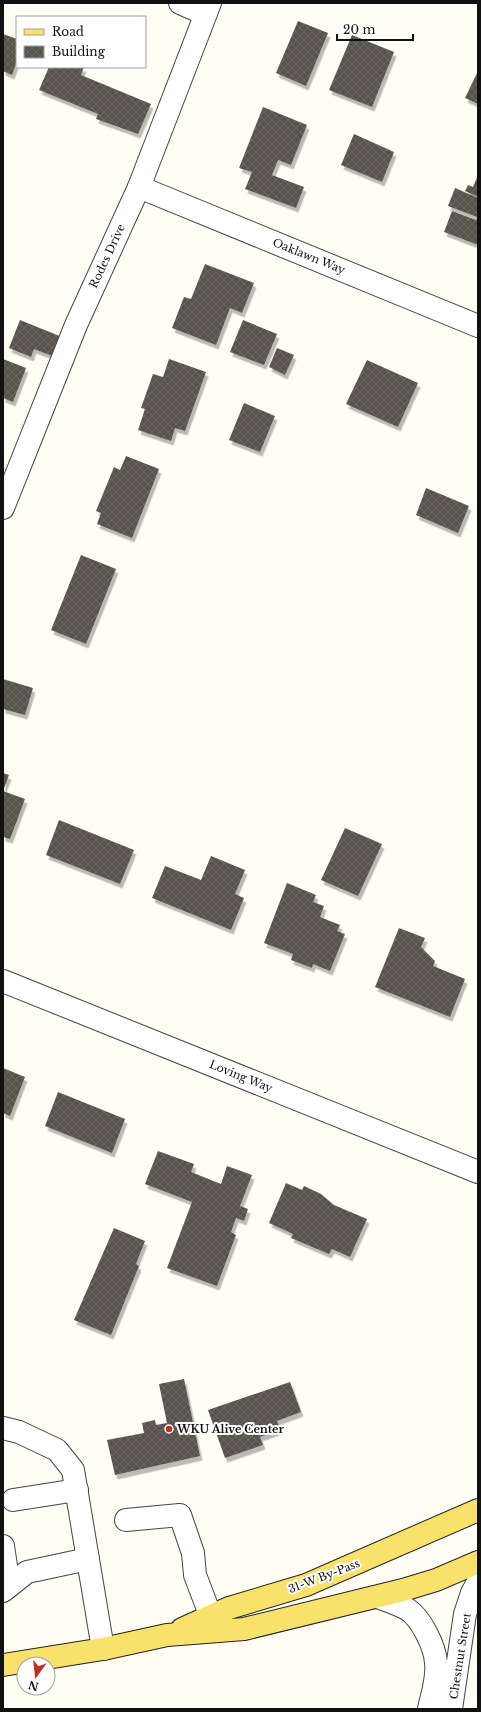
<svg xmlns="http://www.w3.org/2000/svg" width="481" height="1712" viewBox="0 0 481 1712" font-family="'Libre Baskerville',serif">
  <defs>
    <pattern id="building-cross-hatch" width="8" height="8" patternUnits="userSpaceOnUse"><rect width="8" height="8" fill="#59534d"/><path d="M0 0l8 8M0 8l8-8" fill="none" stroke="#6c6762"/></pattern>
    <filter id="shadow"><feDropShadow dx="2.5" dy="4.5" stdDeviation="0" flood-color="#0004"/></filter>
  </defs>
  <rect width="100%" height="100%" fill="#fffef4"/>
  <g fill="url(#building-cross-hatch)" filter="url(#shadow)">
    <polygon points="298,21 328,33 306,86 276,73"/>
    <polygon points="3,34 17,39 17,61 12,75 3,71"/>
    <polygon points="352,35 394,52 372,107 329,90"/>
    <polygon points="49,67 84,67 81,75 151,104 138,134 96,119 98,114 39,90"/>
    <polygon points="478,71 478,104 465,98"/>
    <polygon points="263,107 307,125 291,165 278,160 272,175 304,187 296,208 245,189 252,172 239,168"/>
    <polygon points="354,134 394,152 382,182 341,165"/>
    <polygon points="478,175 478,197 465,191 468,185 473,187"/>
    <polygon points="455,188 478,198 477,217 448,206"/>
    <polygon points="452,211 476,220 478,216 478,245 444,232"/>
    <polygon points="205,264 254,283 242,313 230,308 216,345 172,328 184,297 191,299"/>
    <polygon points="20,320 62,337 55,357 34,349 31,357 9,348"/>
    <polygon points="243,320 277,334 264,365 230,352"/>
    <polygon points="277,348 294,355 285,375 269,367"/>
    <polygon points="3,359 26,368 13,402 3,398"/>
    <polygon points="169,359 206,372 185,431 175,428 171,441 138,430 145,409 141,408 153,374 163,377"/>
    <polygon points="367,360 418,383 398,427 346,404"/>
    <polygon points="244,403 275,416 260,452 229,440"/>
    <polygon points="126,456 159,469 132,538 97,524 101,513 96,511 114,467 120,470"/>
    <polygon points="426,488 469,506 458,533 416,515"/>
    <polygon points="81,555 116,569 86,644 51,630"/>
    <polygon points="3,679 33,688 25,715 3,709"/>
    <polygon points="3,773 9,775 3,791 25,799 10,839 3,837"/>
    <polygon points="59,820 134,850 120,884 46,855"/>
    <polygon points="345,828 382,844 358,896 321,880"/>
    <polygon points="211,856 245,870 235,894 244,898 231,930 152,898 165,866 201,880"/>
    <polygon points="287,883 316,895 313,902 324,906 320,917 340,925 337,931 345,934 330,971 313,964 312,968 291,960 293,954 264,943"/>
    <polygon points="399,928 425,938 421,947 435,961 433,966 465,979 450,1017 375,987"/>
    <polygon points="3,1068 25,1077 10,1116 3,1113"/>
    <polygon points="58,1092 125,1119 112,1153 45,1126"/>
    <polygon points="158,1151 194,1164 191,1172 221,1184 227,1166 252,1175 240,1206 248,1209 244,1221 236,1218 231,1232 236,1235 217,1286 167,1268 192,1202 145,1184"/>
    <polygon points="286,1183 302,1190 304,1186 321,1194 334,1205 367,1219 350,1257 332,1249 329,1254 291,1238 293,1234 269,1223"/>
    <polygon points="114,1228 145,1241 136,1264 139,1266 111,1335 74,1320"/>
    <polygon points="184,1379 200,1456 115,1475 107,1440 144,1433 142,1423 155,1420 156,1425 167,1423 159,1384"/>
    <polygon points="290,1382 301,1412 277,1421 280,1430 260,1437 263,1445 225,1458 208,1410"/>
  </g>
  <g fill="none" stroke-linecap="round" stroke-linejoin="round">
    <defs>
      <g id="minor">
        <polyline points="180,3 205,14"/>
        <polyline points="139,187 478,326"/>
        <polyline points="3,508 76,325 139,187 210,3"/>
        <polyline points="3,981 478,1172"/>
        <polyline points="3,1428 19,1432 57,1450 73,1470 103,1649"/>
        <polyline points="13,1500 77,1490"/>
        <polyline points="126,1520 180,1515 193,1553 195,1575 211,1617"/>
        <polyline points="3,1546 9,1586"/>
        <polyline points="3,1591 27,1572 88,1559"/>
        <path d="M 378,1597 C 388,1601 398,1604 407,1609 C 421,1618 435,1646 436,1663 C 438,1678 432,1694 429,1709"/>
        <polyline points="451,1709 465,1614 472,1593 478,1582"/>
      </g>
      <g id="major">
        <polyline points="182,1629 229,1608 306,1585 478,1510"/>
        <polyline points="3,1665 103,1649 167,1635 244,1629 403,1590 436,1580 478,1562"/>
      </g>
    </defs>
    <use href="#minor" stroke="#444" stroke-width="24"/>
    <use href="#major" stroke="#222" stroke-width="24"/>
    <use href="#minor" stroke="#fff" stroke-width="22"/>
    <use href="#major" stroke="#f8e26b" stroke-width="22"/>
  </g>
  <circle fill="#c32c26" stroke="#fff" stroke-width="1.5" cx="169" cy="1429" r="4"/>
  <g text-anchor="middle" stroke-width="4" stroke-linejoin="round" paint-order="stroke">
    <g font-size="11" fill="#111" stroke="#fff">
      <text transform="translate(107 256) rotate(-65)" y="4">Rodes Drive</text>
      <text transform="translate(309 256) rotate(22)" y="4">Oaklawn Way</text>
      <text transform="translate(241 1076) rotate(22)" y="4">Loving Way</text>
      <text transform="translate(324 1576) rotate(-21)" y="4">31-W By-Pass</text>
      <text transform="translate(460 1656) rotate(-81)" y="4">Chestnut Street</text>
    </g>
    <g font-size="11" font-weight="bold" fill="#111" stroke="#fff" text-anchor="start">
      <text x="177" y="1433">WKU Alive Center</text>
    </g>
  </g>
  <rect width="481" height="1712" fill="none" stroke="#111111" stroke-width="8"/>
  <rect x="16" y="16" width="130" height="52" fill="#ffffff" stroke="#a0a0a0"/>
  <rect x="24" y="29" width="20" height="6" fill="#f8e26b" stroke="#a0a0a0"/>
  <text x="52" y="36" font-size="12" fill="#111111">Road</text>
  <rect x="24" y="46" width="20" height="12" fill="url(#building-cross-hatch)" stroke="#a0a0a0"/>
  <text x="52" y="56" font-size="12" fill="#111111">Building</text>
  <g transform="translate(36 1676) rotate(195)"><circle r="19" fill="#ffffff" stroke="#a0a0a0"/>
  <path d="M0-3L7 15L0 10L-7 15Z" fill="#c32c26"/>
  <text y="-6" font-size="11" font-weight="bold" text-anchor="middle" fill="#111111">N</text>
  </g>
  <path d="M337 34v6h76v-6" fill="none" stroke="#111111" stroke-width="2"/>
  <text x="343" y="34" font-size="12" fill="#111111" stroke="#ffffff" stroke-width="3" paint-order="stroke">20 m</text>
</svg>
